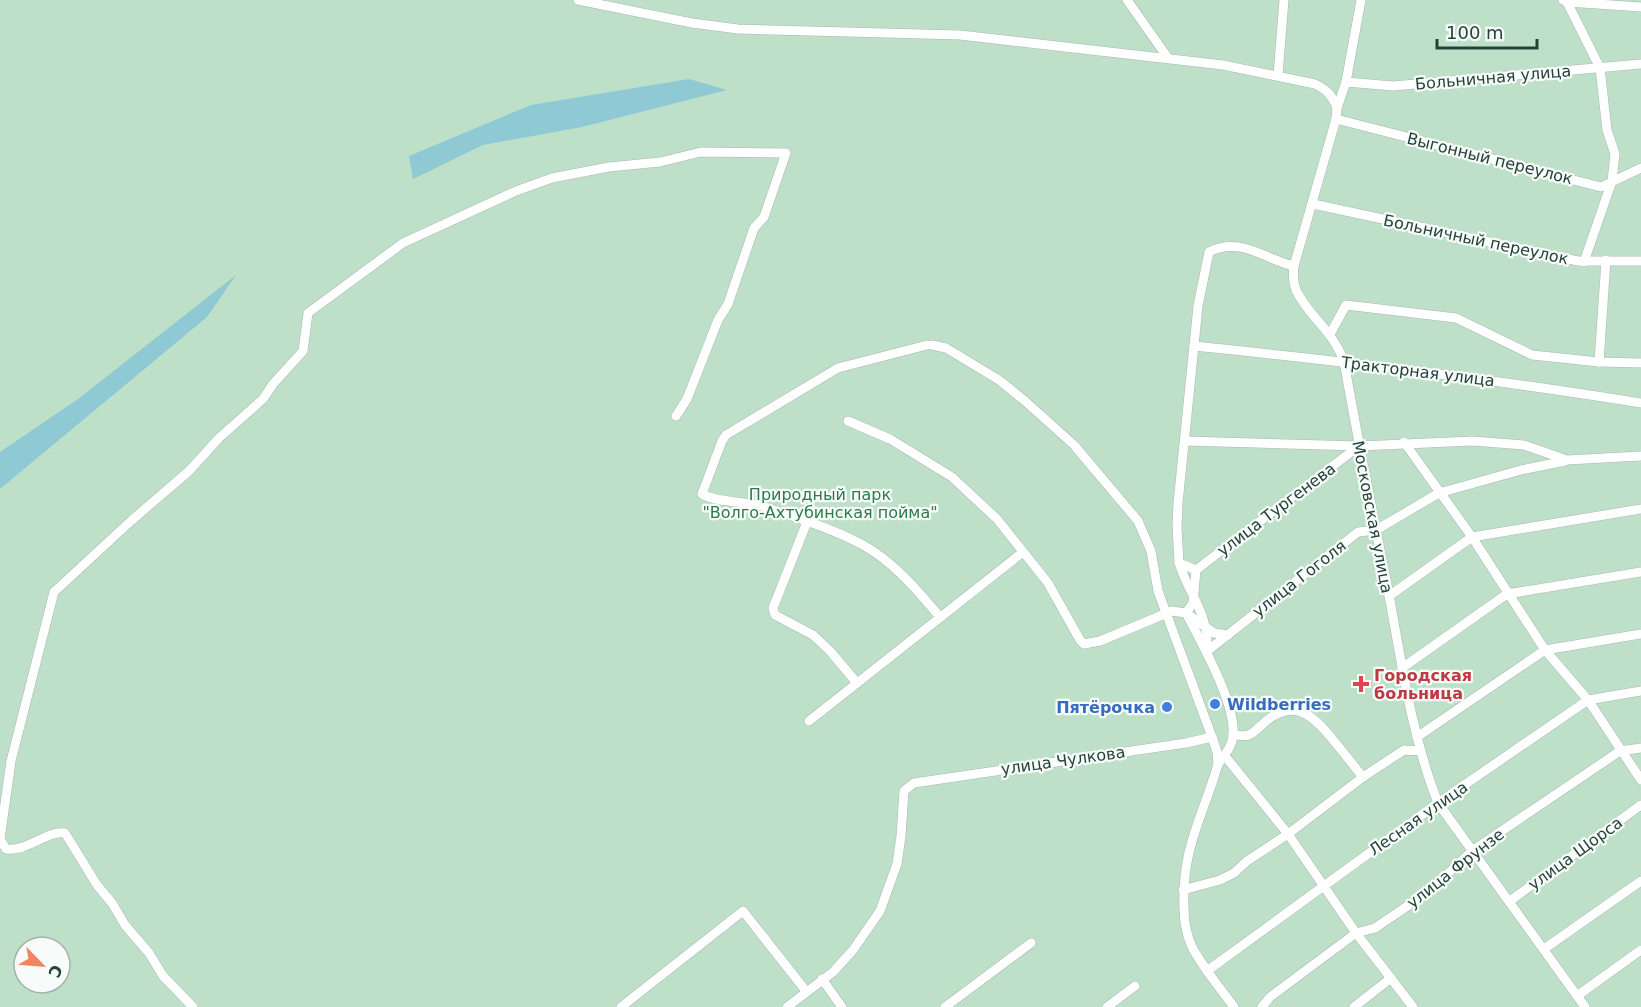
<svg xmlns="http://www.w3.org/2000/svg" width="1641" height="1007" viewBox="0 0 1641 1007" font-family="'DejaVu Sans',sans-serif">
  <rect width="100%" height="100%" fill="#e6efeb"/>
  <path fill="#bfe0c8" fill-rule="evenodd" d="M 0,0 L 1641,0 L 1641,1007 L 0,1007 ZM 24,947 L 60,947 L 60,983 L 24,983 Z"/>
  <g fill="#8ec9d4">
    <polygon points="689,79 727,90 582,127 483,145 413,179 409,156 531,105"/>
    <polygon points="236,275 207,317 0,489 0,452 78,399"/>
  </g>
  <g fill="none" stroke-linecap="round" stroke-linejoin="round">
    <defs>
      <g id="minor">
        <path d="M 578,0 L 692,23 L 738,29 L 960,35 L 1223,65 L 1315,84 C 1327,90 1332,95 1337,108"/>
        <polyline points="1127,0 1168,58"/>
        <path d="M 1361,0 L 1346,82 L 1337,108 L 1336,119 L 1294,266 C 1293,274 1293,282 1296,290 C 1308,316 1333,330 1344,362 C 1358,439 1373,517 1389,595 C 1402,665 1412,737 1438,803 L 1585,1007"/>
        <polyline points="1563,0 1567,2 1641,7"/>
        <polyline points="1567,2 1600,68 1607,130 1615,154 1612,181 1584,262"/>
        <polyline points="1278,75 1284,0"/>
        <polyline points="1346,82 1393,86 1641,64"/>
        <polyline points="1336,119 1601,187 1641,168"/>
        <polyline points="1313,204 1578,261 1641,261"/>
        <polyline points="1330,334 1346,305 1456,318 1532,355 1599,362 1641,363"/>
        <path d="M 927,345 L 838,368 L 726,435 L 722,441 L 702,494 C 718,503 746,501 765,507 C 798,518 833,529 863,545 C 894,562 918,591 940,617"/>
        <polyline points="932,345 946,348 999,380 1025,401 1074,445 1138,521 1151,551 1158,591 1212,737 1217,752 1218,764"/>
        <path d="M 1194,346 C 1343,361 1492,379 1641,403"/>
        <polyline points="1599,362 1606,260"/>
        <polyline points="848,421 890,439 952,477 997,519 1048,583 1080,640 1084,644 1100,641 1172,611 1186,613 1214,633 1228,635"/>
        <polyline points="1185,441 1359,446 1473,441 1524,445 1567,460 1641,456"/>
        <polyline points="1404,442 1472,537 1545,650 1588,700 1641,780"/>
        <polyline points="807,522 773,608 775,615 813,635 830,651 857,683"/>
        <path d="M 1179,563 C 1189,596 1209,612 1207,650"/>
        <polyline points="1196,570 1359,446"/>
        <polyline points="1389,596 1472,537 1641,509"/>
        <polyline points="1206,652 1358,532 1376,530 1439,493 1521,470 1565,461"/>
        <polyline points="1402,668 1507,594 1641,572"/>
        <polyline points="809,721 1023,552"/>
        <path d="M 1233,734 C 1251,739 1252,733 1265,722 C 1295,697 1314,716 1334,741 C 1344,753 1353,765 1363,777"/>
        <polyline points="1417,737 1545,650 1641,634"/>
        <polyline points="1225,756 1288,834 1356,933 1413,1007"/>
        <polyline points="1183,890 1220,880 1234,873 1247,861 1288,834 1363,777 1404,750 1420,751"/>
        <polyline points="1510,901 1641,805"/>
        <polyline points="1544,949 1641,881"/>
        <polyline points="1207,971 1438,803 1588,700 1641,691"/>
        <polyline points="822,979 842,1007"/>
        <polyline points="1577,996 1641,950"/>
        <path d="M 193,1007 L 163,976 L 149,953 L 125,925 L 112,903 L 97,885 L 65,833 C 44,831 28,852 6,849 L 0,839 L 11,761 L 54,592 L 132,520 L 189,471 L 219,438 L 263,399 L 273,384 L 303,351 L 308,313 L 403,243 L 516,191 L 552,178 L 609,167 L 660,162 L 701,152 L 786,153 L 764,217 L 754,228 L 728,304 L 718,320 L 687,399 L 676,416"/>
        <polyline points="621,1007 743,911 806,991"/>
        <polyline points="787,1007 833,972 853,950 880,911 897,864 901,836 904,791 914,783 1186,743 1212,737"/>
        <polyline points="945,1007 1031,943"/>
        <polyline points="1107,1007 1135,986"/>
        <path d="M 1234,1007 C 1220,988 1204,969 1192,947 C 1187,936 1184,920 1184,908 C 1182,855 1197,828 1213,780 C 1215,775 1216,768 1219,763 C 1225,753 1232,748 1233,735 C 1236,703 1201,642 1186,613 L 1193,603 L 1196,570 L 1179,563 L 1177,527 L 1178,503 L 1198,306 L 1209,252 C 1241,236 1264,259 1294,266"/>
        <polyline points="1262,1007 1270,997 1356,933 1375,928 1428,892 1472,851 1620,751 1641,748"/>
        <polyline points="1354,1007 1391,978"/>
      </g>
    </defs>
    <use href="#minor" stroke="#a8b8b2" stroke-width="10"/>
    <use href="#minor" stroke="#fff" stroke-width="9"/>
  </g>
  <path fill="#e0444e" stroke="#f7fbf9" stroke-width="2" d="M1358 675h6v6h6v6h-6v6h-6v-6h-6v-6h6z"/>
  <g fill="#3f7fe0" stroke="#f7fbf9" stroke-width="2">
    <circle cx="1215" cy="704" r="6"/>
    <circle cx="1167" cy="707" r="6"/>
  </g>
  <g text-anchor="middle" stroke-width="4.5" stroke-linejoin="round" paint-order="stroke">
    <g font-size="16" fill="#24423a" stroke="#f7fbf9">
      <text transform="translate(1493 77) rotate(-5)" y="6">Больничная улица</text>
      <text transform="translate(1490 158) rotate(14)" y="6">Выгонный переулок</text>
      <text transform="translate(1476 239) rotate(12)" y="6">Больничный переулок</text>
      <text transform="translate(1418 371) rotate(7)" y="6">Тракторная улица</text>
      <text transform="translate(1276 509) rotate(-37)" y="6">улица Тургенева</text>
      <text transform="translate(1373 517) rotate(79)" y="6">Московская улица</text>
      <text transform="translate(1299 578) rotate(-38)" y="6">улица Гоголя</text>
      <text transform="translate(1063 760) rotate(-8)" y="6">улица Чулкова</text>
      <text transform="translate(1418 818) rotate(-35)" y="6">Лесная улица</text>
      <text transform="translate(1575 853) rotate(-36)" y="6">улица Щорса</text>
      <text transform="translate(1455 868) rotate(-38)" y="6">улица Фрунзе</text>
    </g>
    <g font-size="16" fill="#2d7a4b" stroke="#f7fbf9">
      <text x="820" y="500">Природный парк<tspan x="820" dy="18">"Волго-Ахтубинская пойма"</tspan></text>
    </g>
    <g font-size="16" font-weight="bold" fill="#be3a42" stroke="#f7fbf9" text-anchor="start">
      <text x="1374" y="681">Городская<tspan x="1374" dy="18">больница</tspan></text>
    </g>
    <g font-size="16" font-weight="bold" fill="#366cbe" stroke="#f7fbf9" text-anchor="start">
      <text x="1227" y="710">Wildberries</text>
      <text x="1155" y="713" text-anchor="end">Пятёрочка</text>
    </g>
  </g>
  <g transform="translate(42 965) rotate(115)"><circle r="28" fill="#f7fbf9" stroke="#a3b1ad" stroke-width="1.5"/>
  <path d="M0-4.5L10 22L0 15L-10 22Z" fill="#f4845f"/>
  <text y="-9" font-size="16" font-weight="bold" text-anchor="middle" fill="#24423a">С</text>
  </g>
  <path d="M1437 39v9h100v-9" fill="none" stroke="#24423a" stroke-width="3"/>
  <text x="1446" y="39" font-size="18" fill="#24423a" stroke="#f7fbf9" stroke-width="4.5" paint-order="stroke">100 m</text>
</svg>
